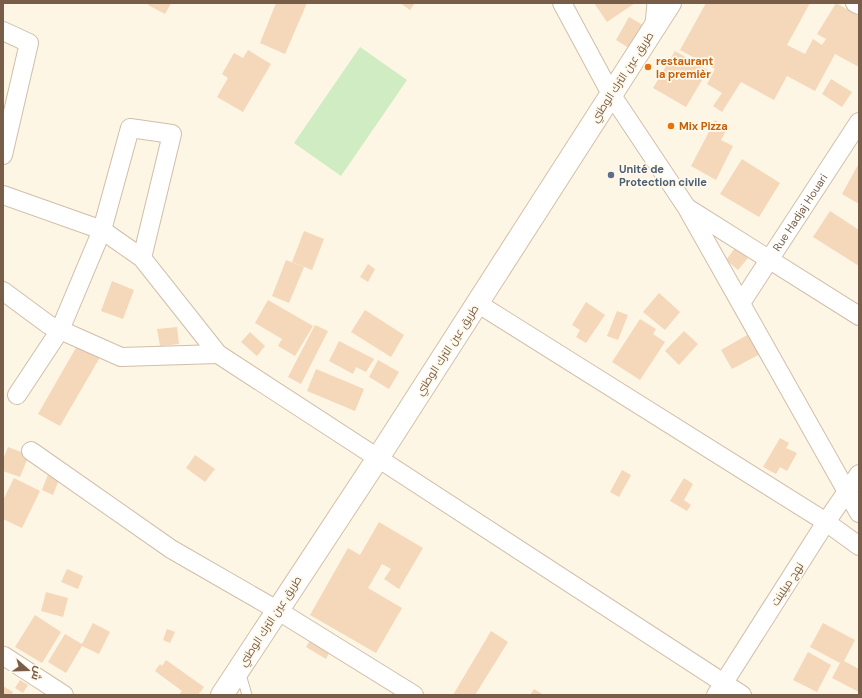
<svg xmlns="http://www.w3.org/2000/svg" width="862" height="698" viewBox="0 0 862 698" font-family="'DM Sans',Cairo,sans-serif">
  <rect width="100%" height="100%" fill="#fef6e4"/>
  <polygon fill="#cfecc2" points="360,47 407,80 341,176 294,143"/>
  <g fill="#f5d7ba">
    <polygon points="149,3 171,3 165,14 148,5"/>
    <polygon points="276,3 307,3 285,54 260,43"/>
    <polygon points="400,3 415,3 410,10"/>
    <polygon points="594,3 635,3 607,22"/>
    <polygon points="706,3 810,3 787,45 805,54 813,39 822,45 826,39 817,34 836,3 859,16 859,67 835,54 815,91 787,76 774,100 741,82 722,112 713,106 722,93 707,84 715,69 680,50"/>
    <polygon points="629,17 643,25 629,48 616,40"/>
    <polygon points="248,50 271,64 243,112 217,97 228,78 222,74 234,53 243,58"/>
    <polygon points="675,51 708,70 686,107 653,88"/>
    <polygon points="831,79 852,92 842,107 822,94"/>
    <polygon points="715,120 728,127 721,140 733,146 716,180 691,166"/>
    <polygon points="742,159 780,183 759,217 720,194"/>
    <polygon points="859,163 859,204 842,194"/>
    <polygon points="830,211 859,230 859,266 813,237"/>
    <polygon points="304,231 324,239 312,270 292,262"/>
    <polygon points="735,248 748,258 738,270 726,260"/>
    <polygon points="286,260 304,267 289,303 272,296"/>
    <polygon points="368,264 375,269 368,282 360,277"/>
    <polygon points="112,281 134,290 123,319 101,311"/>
    <polygon points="659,293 680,312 665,330 643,312"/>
    <polygon points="268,300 313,326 295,356 278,346 282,339 255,323"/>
    <polygon points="586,302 605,315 586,343 576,337 580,330 572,325"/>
    <polygon points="365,310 404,335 391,357 351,332"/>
    <polygon points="617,311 628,315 618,340 607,336"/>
    <polygon points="640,319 656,329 653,334 665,342 640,380 612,362"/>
    <polygon points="315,325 328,331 301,384 288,377"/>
    <polygon points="177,327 179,344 160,346 157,329"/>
    <polygon points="684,331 698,344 679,365 665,351"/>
    <polygon points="250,332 265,346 257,356 241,342"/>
    <polygon points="749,334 760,354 732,369 721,350"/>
    <polygon points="81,339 103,352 60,426 38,414"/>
    <polygon points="339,341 374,359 366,372 356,367 353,374 329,361"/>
    <polygon points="378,360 399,372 389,389 369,377"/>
    <polygon points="316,369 364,389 355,411 307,391"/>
    <polygon points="780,438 789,443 786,448 797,453 787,471 780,467 776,474 763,467"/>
    <polygon points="8,447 29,455 20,477 3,471 3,459"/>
    <polygon points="195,455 215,469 205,482 186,468"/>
    <polygon points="622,470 631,475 619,497 610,492"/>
    <polygon points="49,472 60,477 53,495 42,490"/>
    <polygon points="14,478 40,491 22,528 3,519 3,500"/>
    <polygon points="684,478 693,484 684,500 691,505 687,511 670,501"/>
    <polygon points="379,522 423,548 399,589 384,579 391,569 382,564 368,588 402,608 376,653 310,615 348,548 360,555"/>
    <polygon points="67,569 83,576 78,589 61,582"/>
    <polygon points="46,592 68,598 63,617 41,611"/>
    <polygon points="35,615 61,632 42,663 15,647"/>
    <polygon points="93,623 110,632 99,654 82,646 66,673 48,662 65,634 82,644"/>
    <polygon points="823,623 855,640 844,661 859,669 859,692 832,678 840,663 810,647"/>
    <polygon points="167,629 175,632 170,643 163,640"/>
    <polygon points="491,631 508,642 475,695 453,695"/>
    <polygon points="314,634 333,645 326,659 306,647"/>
    <polygon points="808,652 831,665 817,692 793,680"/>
    <polygon points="166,660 204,687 198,695 179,695 182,691 155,671 160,664 162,666"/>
    <polygon points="20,680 28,685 23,693 15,688"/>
    <polygon points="3,686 13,692 11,695 3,695"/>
    <polygon points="534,689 544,695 530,695"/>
  </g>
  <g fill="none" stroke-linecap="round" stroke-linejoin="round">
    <defs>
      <g id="lane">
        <polyline points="650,24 652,3"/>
        <polyline points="240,671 247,695"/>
      </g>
      <g id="street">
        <polyline points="562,3 611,94 687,208 859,513"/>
        <polyline points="855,3 859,5"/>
        <polyline points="3,31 29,43 3,155"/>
        <polyline points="3,195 102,230 142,258 218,354 742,695"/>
        <polyline points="689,209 859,316"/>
        <polyline points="3,291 49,325 121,357 218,354"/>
        <polyline points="477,303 826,522 859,546"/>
        <path id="s1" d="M 741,303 L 859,122"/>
        <polyline points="17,395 60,330 102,230 130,128 172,134 142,258"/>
        <polyline points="31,451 171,549 277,610 414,695"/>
        <polyline points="4,656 64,695"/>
        <polyline points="716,695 826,522 859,474"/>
      </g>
      <polyline id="secondary" points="222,695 378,458 670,3"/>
    </defs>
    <use href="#lane" stroke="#d0beaa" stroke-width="11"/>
    <use href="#street" stroke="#d0beaa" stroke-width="20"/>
    <use href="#secondary" stroke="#d3bfa7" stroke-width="24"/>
    <use href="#lane" stroke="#fff" stroke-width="9"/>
    <use href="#street" stroke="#fff" stroke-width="18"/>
    <use href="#secondary" stroke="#fff" stroke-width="22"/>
  </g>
  <g fill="#e8710a" stroke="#fff9ec" stroke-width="1.5">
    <circle cx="648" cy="67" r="4"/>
    <circle cx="671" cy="126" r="4"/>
  </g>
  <circle fill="#5c6f8a" stroke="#fff9ec" stroke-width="1.5" cx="611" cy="175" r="4"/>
  <g text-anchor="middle" stroke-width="3.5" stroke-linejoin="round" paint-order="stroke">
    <g font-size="11" font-weight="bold" fill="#c56008" stroke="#fff9ec" text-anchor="start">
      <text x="656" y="65">restaurant<tspan x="656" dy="13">la premièr</tspan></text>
      <text x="679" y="130">Mix Pizza</text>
    </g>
    <g font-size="11" fill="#785d48" stroke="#fff9ec">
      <text transform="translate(622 77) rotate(-57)" y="4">طريق عين الترك الوطني</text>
      <text dy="4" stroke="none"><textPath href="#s1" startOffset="108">Rue Hadjaj Houari</textPath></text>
      <text transform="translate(447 350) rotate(-57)" y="4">طريق عين الترك الوطني</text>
      <text transform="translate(787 584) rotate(-57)" y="4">نهج ميلينت</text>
      <text transform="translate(270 621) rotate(-57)" y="4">طريق عين الترك الوطني</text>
    </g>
    <g font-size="11" font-weight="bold" fill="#4e5e75" stroke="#fff9ec" text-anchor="start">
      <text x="619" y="173">Unité de<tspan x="619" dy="13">Protection civile</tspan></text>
    </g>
  </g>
  <rect width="862" height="698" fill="none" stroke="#785d48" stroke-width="8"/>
  <g transform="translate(28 670) rotate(110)" stroke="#fff9ec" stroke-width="3" paint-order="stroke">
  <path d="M0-3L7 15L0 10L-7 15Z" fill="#785d48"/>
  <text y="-6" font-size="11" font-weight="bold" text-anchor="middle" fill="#785d48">ش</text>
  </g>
</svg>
